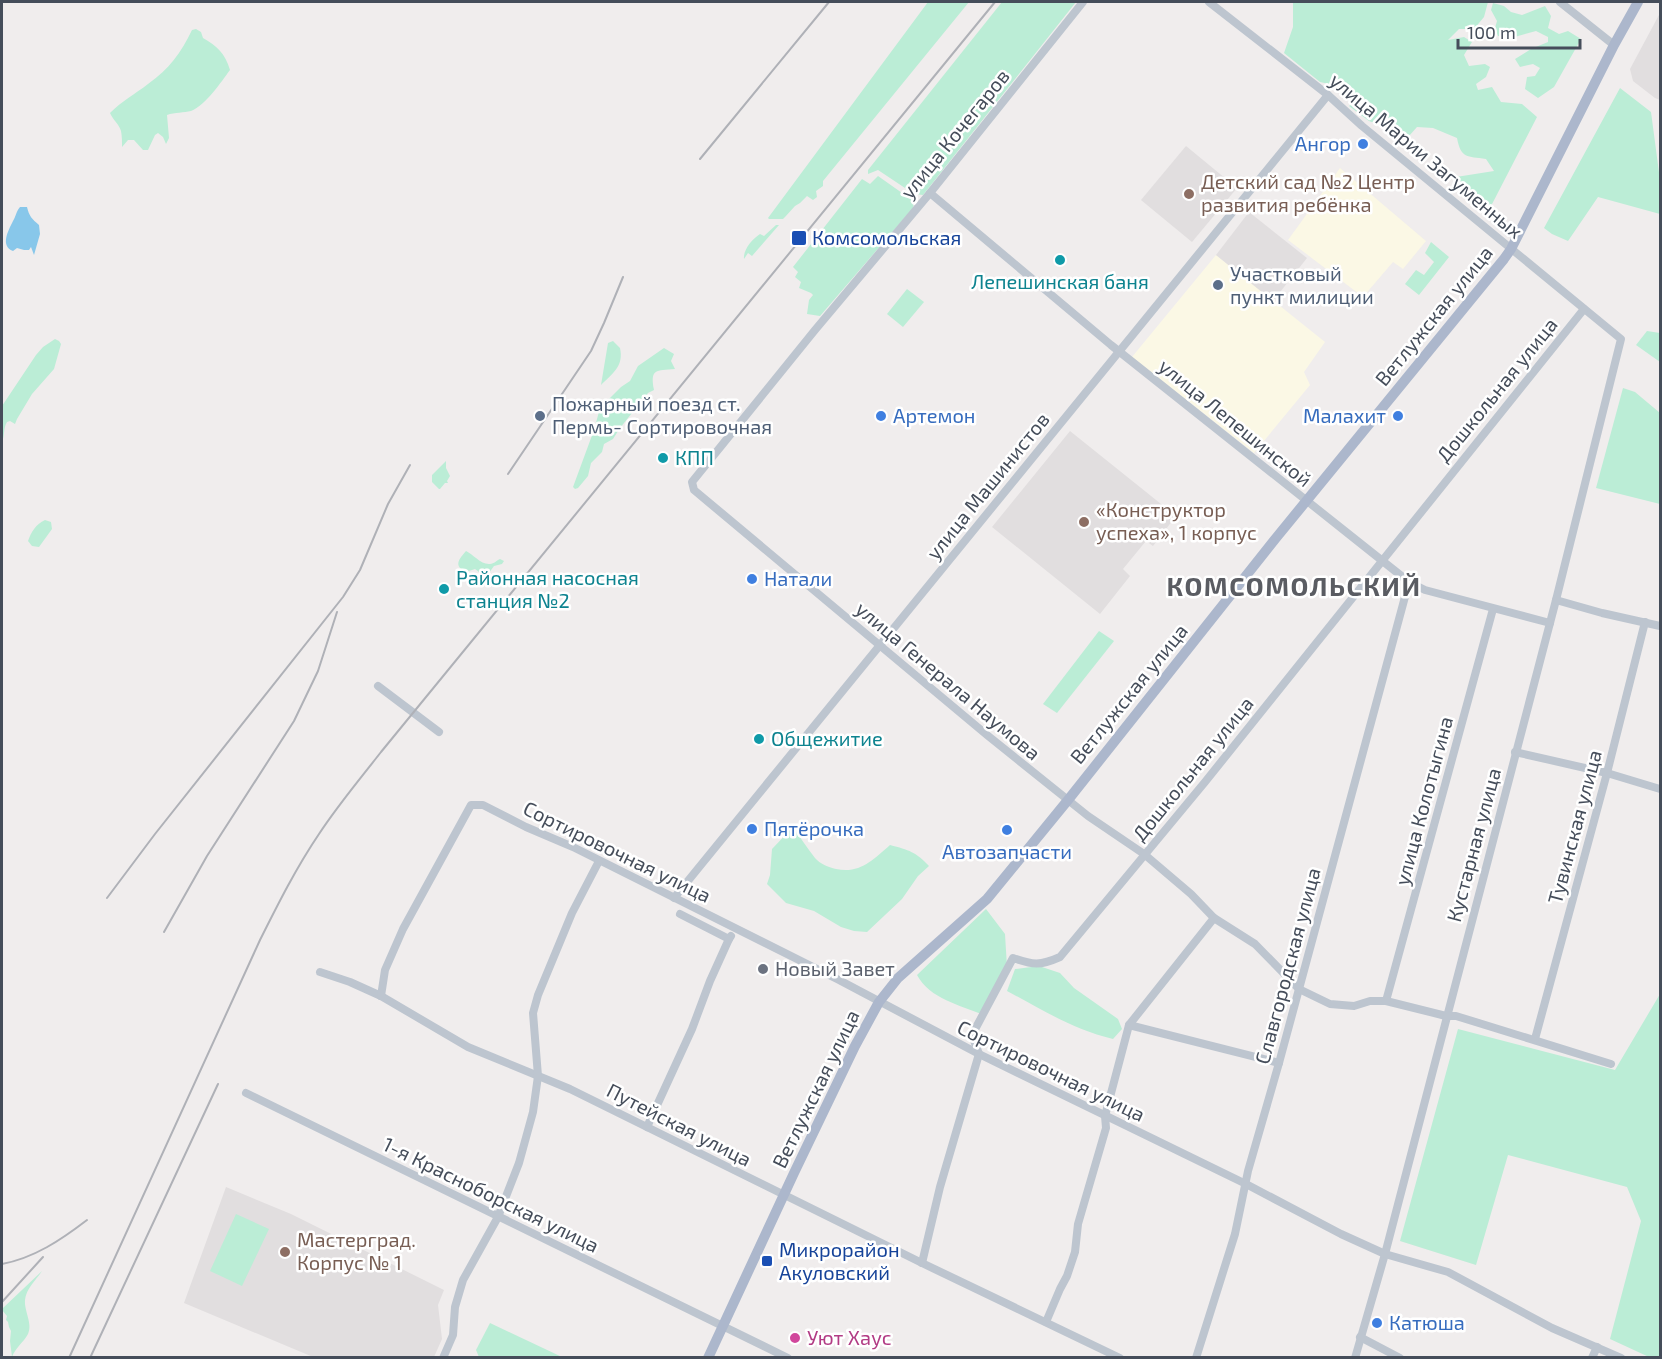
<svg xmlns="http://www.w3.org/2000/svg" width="1662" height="1359" viewBox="0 0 1662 1359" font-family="'Exo 2',sans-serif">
  <rect width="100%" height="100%" fill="#f0eded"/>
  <g fill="#fbf8e5">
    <polygon points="1340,168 1426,241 1403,269 1393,262 1363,297 1288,240"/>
    <polygon points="1216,255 1325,342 1304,372 1310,385 1254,453 1132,357"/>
  </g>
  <g fill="#e1dedf">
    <polygon points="1660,13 1660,100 1655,98 1633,81 1630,69"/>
    <polygon points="1186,146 1237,188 1192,242 1141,200"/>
    <polygon points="1249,212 1307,258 1273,301 1216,255"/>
    <polygon points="1070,431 1176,516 1153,546 1146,541 1123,569 1130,576 1100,614 992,527"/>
    <polygon points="226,1187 291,1214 444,1290 438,1305 442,1339 434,1357 313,1357 184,1303"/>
  </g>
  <g fill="#bbedd6">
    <polygon points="928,2 969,2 823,181 823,186 816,191 817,197 813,200 807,196 800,203 795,206 785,217 783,219 769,219 768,218"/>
    <polygon points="1002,2 1076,2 923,195 914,194 878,170 868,174 868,170"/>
    <path d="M 1293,2 L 1488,2 L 1484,17 L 1474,29 L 1459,29 L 1448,40 L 1464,37 L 1472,42 L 1464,55 L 1469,66 L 1485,64 L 1490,67 L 1486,77 L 1476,84 L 1478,90 L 1492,87 L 1501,102 L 1522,104 L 1537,117 L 1490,208 L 1456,177 L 1494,171 L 1486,159 C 1467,156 1461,159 1457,138 L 1433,128 L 1417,127 L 1409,136 L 1369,121 L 1349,106 L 1359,98 L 1352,89 L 1320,82 L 1284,53 L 1293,27 Z"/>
    <polygon points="1493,3 1504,6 1511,12 1522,15 1545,6 1551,16 1548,28 1559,34 1568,31 1581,39 1554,87 1538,98 1525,89 1527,77 1535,76 1540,68 1533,64 1520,67 1515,59 1531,49 1548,42 1548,37 1536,31 1511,38 1498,36 1495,28 1497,21 1491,10"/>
    <path d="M 196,29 L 201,32 L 203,38 C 217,46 225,53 230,70 C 221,82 206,105 191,111 C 184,113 175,112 167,115 L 169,138 L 166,144 L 163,137 L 158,133 L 155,135 L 148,150 L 143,150 L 134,140 L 128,140 L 122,147 C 122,142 122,136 121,131 C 119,124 113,120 110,113 C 122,101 135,94 148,84 C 169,69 181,53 192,30 Z"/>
    <polygon points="1620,88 1651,112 1660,180 1660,214 1598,197 1568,241 1552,234 1544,228"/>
    <polygon points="878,176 912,200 914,203 913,208 820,316 807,314 809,300 813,295 811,293 799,288 801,282 795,277 798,272 793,267 862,179 870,184"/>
    <path d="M 776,225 L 779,225 L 752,256 L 748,253 L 744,259 C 743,250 752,239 760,234 L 764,236 Z"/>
    <polygon points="1431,242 1449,257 1419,295 1405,284 1416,270 1424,275 1434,262 1425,253"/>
    <polygon points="907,289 924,302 903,327 887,314"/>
    <polygon points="1647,331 1660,333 1660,362 1636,345"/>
    <path d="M 55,339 L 59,341 L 61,344 L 54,369 L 32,394 L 17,419 L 15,424 L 10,421 L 7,422 C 3,429 5,435 2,442 L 2,406 L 36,355 L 43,347 Z"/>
    <path d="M 613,341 L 620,348 C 624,366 613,373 601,385 L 608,343 Z"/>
    <path d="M 664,348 L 674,354 L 671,361 L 675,369 C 656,371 650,368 654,390 L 648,393 L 620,428 L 613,439 L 604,444 L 602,452 L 591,463 L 588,476 L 578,488 L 575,489 L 573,487 L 594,430 L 600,408 L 621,387 L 630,381 L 638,366 Z"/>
    <polygon points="1623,388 1635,392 1660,413 1660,504 1596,488"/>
    <polygon points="446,461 446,468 450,476 447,481 448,483 445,483 440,489 439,489 432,482 432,475"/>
    <path d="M 45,520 L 51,522 L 52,529 L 39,547 L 32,546 L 28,541 C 31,532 36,524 45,520 Z"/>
    <path d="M 466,551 C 473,554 481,565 490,564 C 494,564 497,560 500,559 L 504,561 L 502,564 L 494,566 L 486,577 L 479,577 L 479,572 L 475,569 L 469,571 L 468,576 L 466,572 C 453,566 459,559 466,551 Z"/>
    <polygon points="1099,631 1114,641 1057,713 1043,704"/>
    <path d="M 793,827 C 800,837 807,848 815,858 C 820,864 828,867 836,869 C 860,874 873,860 890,845 C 909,850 916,852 929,866 L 918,876 L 902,899 L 867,932 L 854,931 L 841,927 L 814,911 L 786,903 L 767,884 L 770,875 L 772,849 Z"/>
    <path d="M 986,909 L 1005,934 L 1007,967 L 984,1015 C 960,1005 930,999 917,975 Z"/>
    <path d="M 1039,966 L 1060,973 L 1074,988 L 1118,1019 L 1122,1029 L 1113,1039 C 1072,1029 1043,1010 1007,991 L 1015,969 Z"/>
    <polygon points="1660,994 1660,1357 1649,1357 1610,1339 1641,1221 1627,1187 1508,1155 1476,1265 1400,1241 1458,1029 1615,1070"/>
    <polygon points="236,1214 269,1229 242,1286 210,1271"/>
    <path d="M 42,1271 C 36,1280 26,1289 25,1300 C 24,1311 33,1324 28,1334 C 23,1343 15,1348 12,1357 L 10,1341 L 11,1331 L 9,1327 L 8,1322 L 6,1320 L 7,1316 L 2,1310 L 3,1308 Z"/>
    <polygon points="490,1323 562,1357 479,1357 476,1350"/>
  </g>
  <path fill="#88c7ea" d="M 20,207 L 27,207 C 29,216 32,219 39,225 L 40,234 L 34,255 L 31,247 L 29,250 L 24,250 L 17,248 L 13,251 C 0,246 8,231 13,221 C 16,216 16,212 20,207 Z"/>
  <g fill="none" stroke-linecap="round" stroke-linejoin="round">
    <g stroke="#bdc5cf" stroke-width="8">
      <polyline points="1083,2 930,193 815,330 692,482 694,490 987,735 1088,816 1144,854 1191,894 1214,918 1255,944 1299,989 1330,1004 1354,1006 1370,1001 1386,1001 1446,1016 1456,1016 1611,1064"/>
      <polyline points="1209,2 1328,95 1362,126 1621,339 1556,600 1385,1254 1355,1358"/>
      <polyline points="1560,2 1614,45"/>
      <polyline points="930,193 1111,345 1409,582 1425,590 1550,623"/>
      <polyline points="1556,600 1602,613 1660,626"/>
      <polyline points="378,686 439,732"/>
      <polyline points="1515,752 1607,773 1660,789"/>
      <polyline points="674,898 1328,95"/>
      <polyline points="680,914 729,939 731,936"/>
      <polyline points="320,972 350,982 381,996 468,1047 570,1089 922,1263 1120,1358"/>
      <polyline points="381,996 385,970 403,929 471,805 483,805 526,827 573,847 839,980 979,1054 1246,1184 1341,1234 1385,1254 1448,1272 1552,1328 1621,1358"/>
      <polyline points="1386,1001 1493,609"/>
      <polyline points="1129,1025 1279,1063"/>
      <polyline points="1535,1039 1607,773 1645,622"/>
      <polyline points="246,1093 788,1358"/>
      <polyline points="647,1127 692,1029 710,981 729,939"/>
      <path d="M 922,1263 L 940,1187 L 979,1054 L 972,1035 L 1013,958 C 1033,965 1040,966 1060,957 L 1205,782 L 1584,309"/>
      <polyline points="1046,1322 1060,1289 1067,1276 1075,1252 1078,1224 1106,1128 1105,1116 1129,1025 1214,918"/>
      <polyline points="1360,1337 1400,1358"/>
      <polyline points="443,1358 453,1335 455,1307 463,1280 498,1217 519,1163 533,1112 538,1076 533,1013 538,995 572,913 599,861"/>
      <polyline points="1196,1358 1235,1234 1248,1171 1279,1063 1409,582"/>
      <polyline points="1592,1358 1597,1347"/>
    </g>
    <polyline stroke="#acb7cc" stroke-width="10" points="708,1358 794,1173 855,1046 879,1002 898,978 987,899 1068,800 1276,538 1504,259 1511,249 1614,45 1638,2"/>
    <g stroke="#afb1b7" stroke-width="2">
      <polyline points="700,159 829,2"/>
      <polyline points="508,474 591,351 604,323 623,277"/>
      <polyline points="107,898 155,834 343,597 360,570 388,504 410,465"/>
      <polyline points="164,932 207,856 294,721 318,671 337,612"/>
      <path d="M 2,1264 C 34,1258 61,1240 87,1220"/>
      <polyline points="2,1302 43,1257"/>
      <path d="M 69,1358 L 260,940 C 278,904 296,868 319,834 C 338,805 360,779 381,752 L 995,2"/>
      <polyline points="90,1358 218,1084"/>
    </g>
  </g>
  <g fill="#3f7fe0" stroke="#fff" stroke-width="2">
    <circle cx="1363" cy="144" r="6"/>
    <circle cx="881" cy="416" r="6"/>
    <circle cx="1398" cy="416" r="6"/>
    <circle cx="752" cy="579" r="6"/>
    <circle cx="752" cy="829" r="6"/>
    <circle cx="1007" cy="830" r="6"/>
    <circle cx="1377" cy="1323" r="6"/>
  </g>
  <g fill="#8d6e63" stroke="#fff" stroke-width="2">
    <circle cx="1189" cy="194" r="6"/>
    <circle cx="1084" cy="522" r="6"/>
    <circle cx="285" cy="1252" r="6"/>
  </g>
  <g fill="#1a4fb4" stroke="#fff" stroke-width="2">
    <rect x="791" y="230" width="16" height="16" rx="3"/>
    <rect x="761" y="1255" width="12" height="12" rx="3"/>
  </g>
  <g fill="#0f9aa8" stroke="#fff" stroke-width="2">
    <circle cx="1060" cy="260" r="6"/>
    <circle cx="663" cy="458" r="6"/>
    <circle cx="444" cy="589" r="6"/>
    <circle cx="759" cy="739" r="6"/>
  </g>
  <g fill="#5c6f8a" stroke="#fff" stroke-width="2">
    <circle cx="1218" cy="285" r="6"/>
    <circle cx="540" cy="416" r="6"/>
  </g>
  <circle fill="#6b7280" stroke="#fff" stroke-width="2" cx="763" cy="969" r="6"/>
  <circle fill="#d1479c" stroke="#fff" stroke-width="2" cx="795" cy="1338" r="6"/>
  <g text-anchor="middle" stroke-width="5" stroke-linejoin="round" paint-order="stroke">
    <g font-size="20" fill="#454d5a" stroke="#fff">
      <text transform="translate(955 134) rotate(-51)" y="7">улица Кочегаров</text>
      <text transform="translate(1426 156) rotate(40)" y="7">улица Марии Загуменных</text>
      <text transform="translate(1434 316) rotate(-51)" y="7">Ветлужская улица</text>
      <text transform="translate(1497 390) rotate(-51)" y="7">Дошкольная улица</text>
      <text transform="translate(1235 423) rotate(39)" y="7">улица Лепешинской</text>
      <text transform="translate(988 486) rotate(-51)" y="7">улица Машинистов</text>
      <text transform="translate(948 681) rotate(40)" y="7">улица Генерала Наумова</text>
      <text transform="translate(1129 694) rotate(-51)" y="7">Ветлужская улица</text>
      <text transform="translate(1193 769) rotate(-51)" y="7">Дошкольная улица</text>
      <text transform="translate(1424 801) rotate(-75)" y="7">улица Колотыгина</text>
      <text transform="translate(1575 827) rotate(-75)" y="7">Тувинская улица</text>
      <text transform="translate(1474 845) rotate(-75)" y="7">Кустарная улица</text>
      <text transform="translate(617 852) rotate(26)" y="7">Сортировочная улица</text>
      <text transform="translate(1288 966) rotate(-75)" y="7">Славгородская улица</text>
      <text transform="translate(1051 1071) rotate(26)" y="7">Сортировочная улица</text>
      <text transform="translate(816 1089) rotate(-64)" y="7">Ветлужская улица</text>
      <text transform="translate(679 1125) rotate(27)" y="7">Путейская улица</text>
      <text transform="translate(491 1195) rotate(26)" y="7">1-я Красноборская улица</text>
    </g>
    <g font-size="20" fill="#366cbe" stroke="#fff" text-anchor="start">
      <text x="1351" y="151" text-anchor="end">Ангор</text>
      <text x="893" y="423">Артемон</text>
      <text x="1386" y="423" text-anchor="end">Малахит</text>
      <text x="764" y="586">Натали</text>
      <text x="764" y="836">Пятёрочка</text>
      <text x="1007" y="859" text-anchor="middle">Автозапчасти</text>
      <text x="1389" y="1330">Катюша</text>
    </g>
    <g font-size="20" fill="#785e54" stroke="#fff" text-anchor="start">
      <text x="1201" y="189">Детский сад №2 Центр<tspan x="1201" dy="23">развития ребёнка</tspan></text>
      <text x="1096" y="517">«Конструктор<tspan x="1096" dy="23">успеха», 1 корпус</tspan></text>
      <text x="297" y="1247">Мастерград.<tspan x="297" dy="23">Корпус № 1</tspan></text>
    </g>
    <g font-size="20" fill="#164399" stroke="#fff" text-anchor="start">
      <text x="812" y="245">Комсомольская</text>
      <text x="779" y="1257">Микрорайон<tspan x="779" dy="23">Акуловский</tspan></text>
    </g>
    <g font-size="20" fill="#4e5e75" stroke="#fff" text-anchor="start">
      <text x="1230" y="281">Участковый<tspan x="1230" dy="23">пункт милиции</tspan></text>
      <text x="552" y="411">Пожарный поезд ст.<tspan x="552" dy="23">Пермь- Сортировочная</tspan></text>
    </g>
    <g font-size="20" fill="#0d838f" stroke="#fff" text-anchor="start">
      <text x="1060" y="289" text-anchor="middle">Лепешинская баня</text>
      <text x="675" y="465">КПП</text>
      <text x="456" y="585">Районная насосная<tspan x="456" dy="23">станция №2</tspan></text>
      <text x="771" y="746">Общежитие</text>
    </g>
    <g font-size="20" fill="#5b616d" stroke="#fff" text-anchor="start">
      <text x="775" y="976">Новый Завет</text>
    </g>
    <g font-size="20" fill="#b23c85" stroke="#fff" text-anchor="start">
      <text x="807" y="1345">Уют Хаус</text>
    </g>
    <g font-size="26" font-weight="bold" letter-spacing="1.5" fill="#5a5c62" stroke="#fff">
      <text x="1294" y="596">КОМСОМОЛЬСКИЙ</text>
    </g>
  </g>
  <rect width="1662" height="1359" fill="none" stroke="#454d5a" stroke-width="6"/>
  <path d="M1458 39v9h122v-9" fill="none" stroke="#454d5a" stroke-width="3"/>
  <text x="1467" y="39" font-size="18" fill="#454d5a" stroke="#ffffff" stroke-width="4.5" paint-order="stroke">100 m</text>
</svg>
